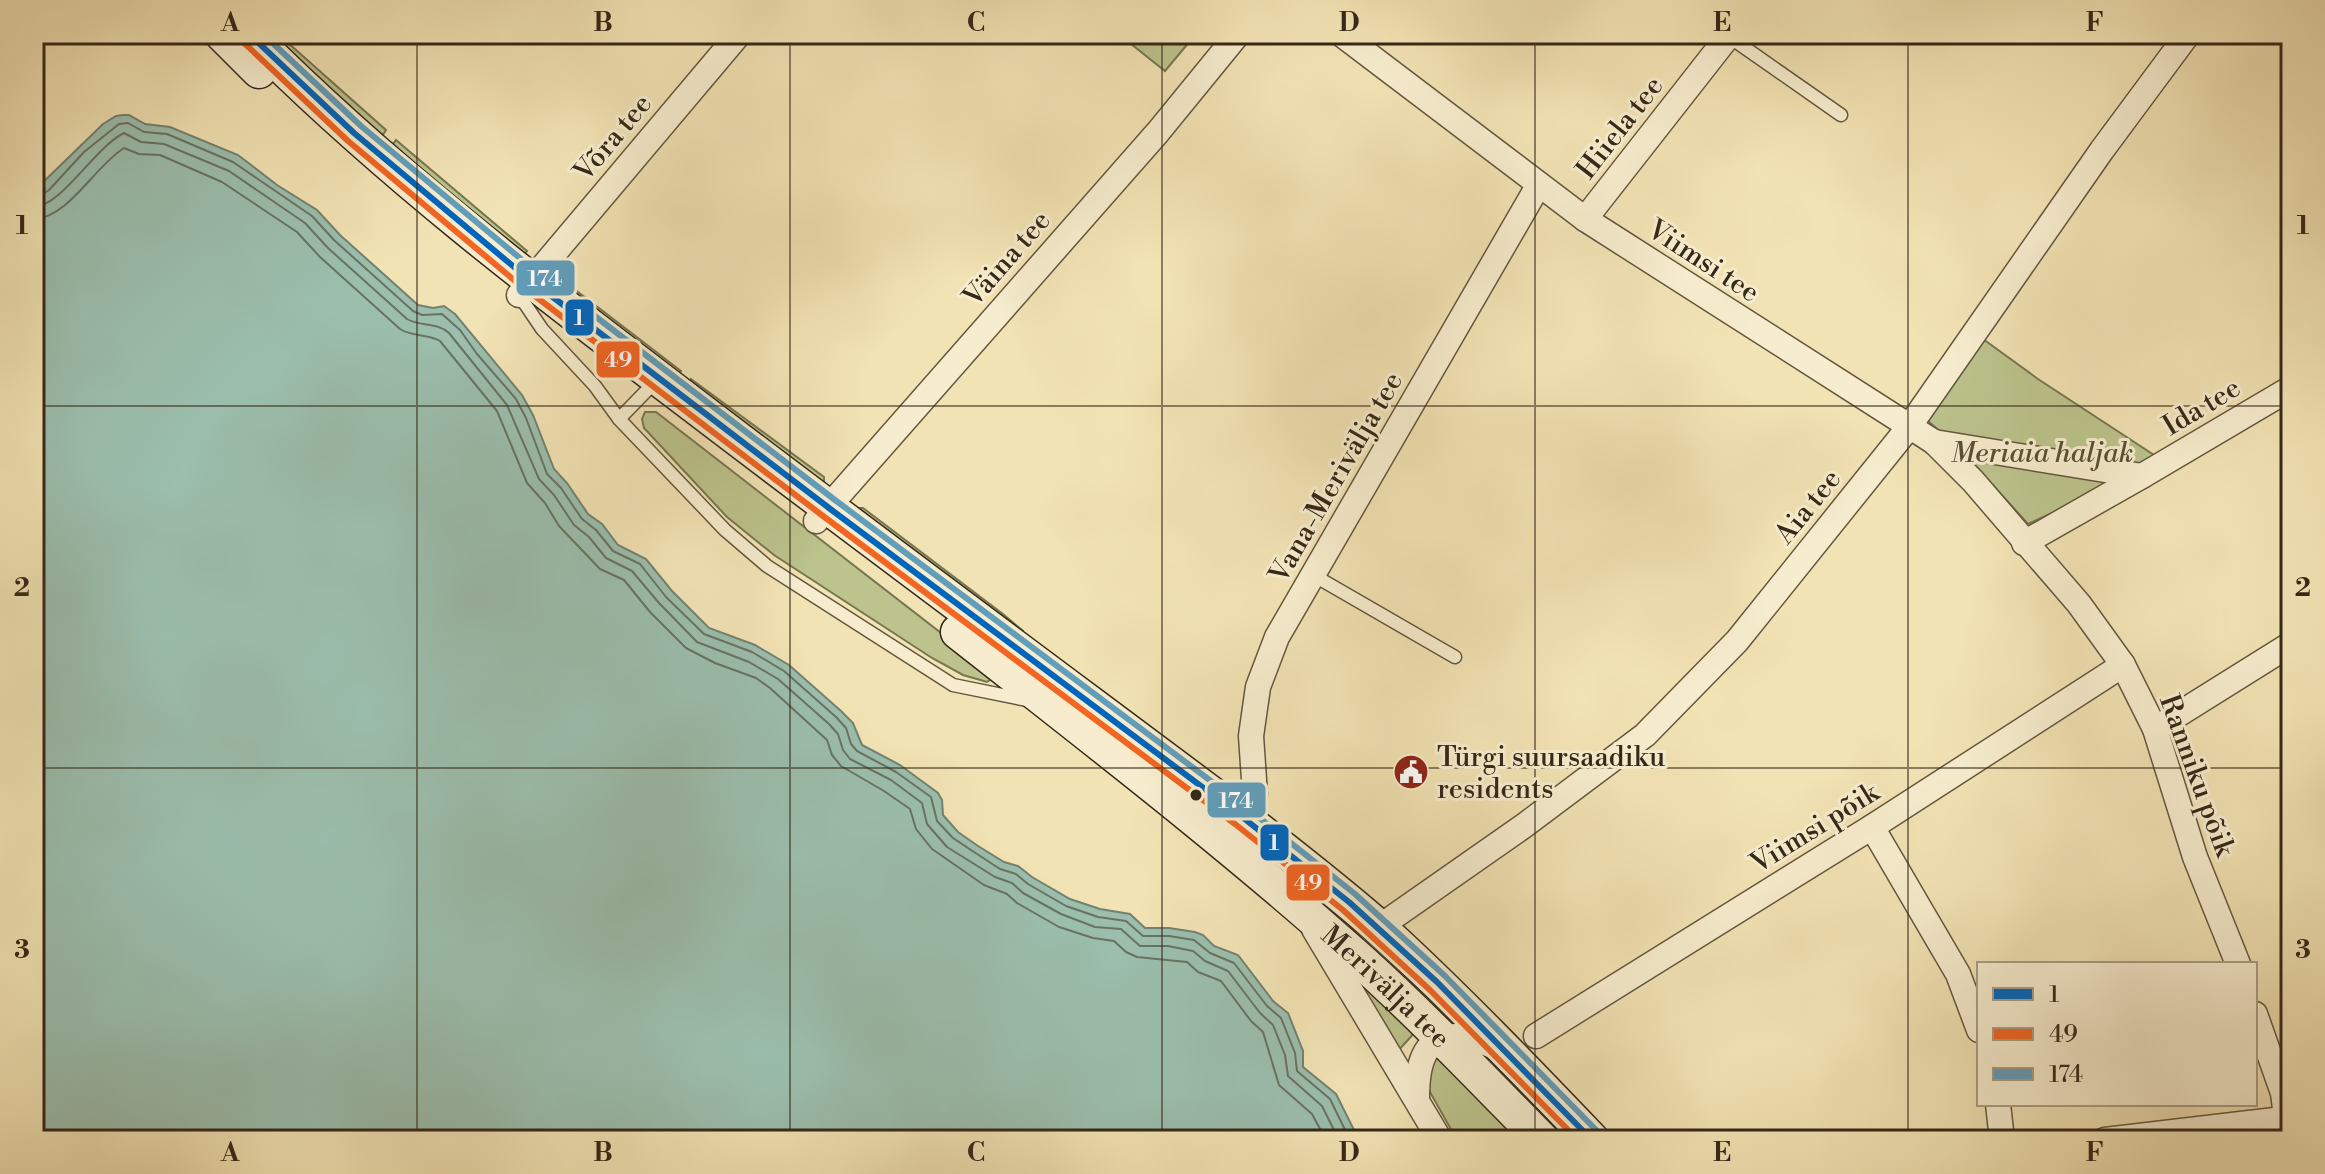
<svg xmlns="http://www.w3.org/2000/svg" width="2325" height="1174" viewBox="0 0 2325 1174" font-family="'Libre Bodoni',serif">
  <rect width="100%" height="100%" fill="#f2e3b4"/>
  <filter id="stains"><feTurbulence type="fractalNoise" baseFrequency=".0025" numOctaves="4"/><feColorMatrix values="0 0 0 0 .2 0 0 0 0 .09 0 0 0 0 .02 0 0 0 .5 -.17"/></filter>
  <radialGradient id="worn" r=".72"><stop offset=".6" stop-color="#630" stop-opacity="0"/><stop offset="1" stop-color="#630" stop-opacity=".3"/></radialGradient>
  <g fill="#bcc38c" stroke="#787652" stroke-width="2">
    <polygon points="263,34 278,34 386,130 379,141"/>
    <polygon points="1123,34 1196,34 1165,71 1121,36"/>
    <polygon points="396,140 527,251 523,257 389,149"/>
    <polygon points="552,272 681,371 677,378 551,278"/>
    <polygon points="1983,339 2038,379 2157,457 2118,483 2028,524 1964,453 1928,421"/>
    <polygon points="691,379 824,477 824,485 688,386"/>
    <polygon points="645,412 656,412 990,671 993,678 987,682 963,675 932,658 774,555 727,517 644,428 642,419"/>
    <polygon points="857,508 863,508 1003,614 1023,631 1022,636"/>
    <polygon points="1364,978 1416,1031 1398,1051 1358,982"/>
    <polygon points="1437,1052 1524,1140 1457,1140 1426,1085"/>
  </g>
  <polygon fill="#9bbead" stroke="#728271" stroke-width="2" points="123,115 129,115 145,124 170,127 238,155 277,185 317,210 340,235 418,305 433,308 444,306 455,314 522,395 533,415 554,469 567,483 588,514 602,524 618,545 646,559 672,591 709,628 755,645 789,665 841,711 853,723 862,745 900,765 938,793 942,800 943,815 958,832 978,846 1004,862 1018,866 1032,877 1070,899 1100,909 1130,914 1145,928 1169,928 1195,932 1203,935 1214,946 1238,955 1273,1001 1288,1013 1303,1051 1303,1067 1336,1094 1359,1140 34,1140 34,191 103,124 116,116"/>
  <g fill="none" stroke-linecap="round" stroke-linejoin="round">
    <g stroke="#687362" stroke-width="2">
      <polyline points="34,197 40,196 49,190 84,152 119,124 128,123 144,132 167,134 233,162 312,216 334,240 413,311 422,315 442,314 460,330 477,354 516,399 526,418 547,474 561,488 582,519 596,530 613,551 640,564 666,597 704,634 752,652 784,671 836,717 846,728 851,744 857,751 896,772 931,797 937,821 953,838 974,852 1000,869 1016,874 1028,884 1066,906 1098,917 1126,921 1143,936 1169,936 1194,940 1210,953 1234,963 1267,1006 1281,1018 1295,1053 1297,1071 1330,1099 1350,1140"/>
      <path d="M 34,207 C 62,206 94,148 124,133 L 141,142 L 164,144 L 229,171 L 305,223 L 328,248 L 407,319 C 421,327 437,322 449,333 L 507,405 L 539,479 L 554,495 L 574,525 L 589,537 L 606,558 L 632,571 L 659,603 L 697,642 L 749,662 L 778,679 L 829,724 L 838,734 L 843,750 L 850,759 L 891,780 L 922,803 L 927,824 L 947,847 L 995,877 L 1012,883 L 1023,893 L 1061,914 L 1095,927 L 1121,929 L 1140,946 L 1168,946 L 1193,951 L 1205,961 L 1228,971 L 1260,1013 L 1273,1025 L 1285,1055 L 1288,1076 L 1322,1106 L 1339,1140"/>
      <path d="M 34,219 C 68,218 95,166 124,148 L 139,154 L 160,155 L 222,182 L 297,232 L 320,257 L 400,329 C 412,337 429,334 440,341 L 497,411 L 527,483 L 545,503 L 559,526 L 600,569 L 624,580 L 650,612 L 686,648 L 715,663 L 756,678 L 770,688 L 827,740 L 832,755 L 841,766 L 884,791 L 910,809 L 916,829 L 932,849 L 984,885 L 1007,894 L 1017,903 L 1059,927 L 1093,938 L 1114,941 L 1126,952 L 1137,957 L 1187,962 L 1198,972 L 1221,981 L 1251,1021 L 1263,1032 L 1279,1085 L 1312,1114 L 1326,1140"/>
    </g>
    <defs>
      <g id="service">
        <polyline points="1728,36 1841,115"/>
        <polyline points="519,295 542,329 595,386 619,419 725,530 767,566 953,685 1027,700"/>
        <polyline points="619,419 656,381"/>
        <polyline points="1313,575 1455,657"/>
      </g>
      <g id="minor">
        <polyline points="1341,34 1585,219 1934,442 1973,481 2079,604 2123,665 2155,729 2195,857 2238,964"/>
        <polyline points="1585,219 1730,34"/>
        <polyline points="519,295 739,34"/>
        <polyline points="1934,442 2142,476"/>
        <polyline points="816,521 1158,132 1238,34"/>
        <polyline points="2024,543 2142,476 2291,388"/>
        <polyline points="2155,729 2291,644"/>
        <polyline points="1241,816 1255,794 1251,736 1258,687 1277,637 1538,186"/>
        <polyline points="1872,827 1958,974 1979,1030"/>
        <polyline points="1314,929 1440,1140"/>
        <polyline points="1381,930 1392,918 1525,825 1645,735 1737,641 1909,427 2102,150 2188,34"/>
        <polyline points="2255,1014 2283,1093 2289,1140"/>
        <polyline points="1536,1036 1872,827 2123,665"/>
        <path d="M 1417,1098 C 1417,1065 1423,1030 1467,1037 C 1477,1038 1488,1045 1497,1048"/>
        <polyline points="1998,1104 2002,1140"/>
        <polyline points="2105,1140 2291,1118"/>
      </g>
      <g id="secondary">
        <polyline points="222,34 259,71"/>
        <path d="M 249,34 C 385,171 539,288 692,404 C 874,543 1058,679 1241,816 C 1289,854 1338,891 1384,932 C 1456,998 1524,1069 1592,1140"/>
        <path id="s1" d="M 958,632 C 1094,739 1232,845 1361,961 C 1424,1018 1483,1080 1542,1140"/>
      </g>
    </defs>
    <use href="#service" stroke="#64573f" stroke-width="15"/>
    <use href="#minor" stroke="#64573f" stroke-width="27"/>
    <use href="#secondary" stroke="#352818" stroke-width="37"/>
    <use href="#service" stroke="#f7edce" stroke-width="12"/>
    <use href="#minor" stroke="#f7edce" stroke-width="24"/>
    <use href="#secondary" stroke="#f7edce" stroke-width="34"/>
    <defs>
      <polyline id="bus-1" points="249,34 354,133 520,272 829,508 1241,816 1349,902 1437,982 1592,1140"/>
      <polyline id="bus-2" points="242,41 348,141 514,280 823,516 1235,824 1343,910 1430,990 1578,1140"/>
      <polyline id="bus-3" points="263,34 361,126 527,264 835,500 1247,808 1355,894 1444,975 1599,1133"/>
    </defs>
    <use href="#bus-1" stroke="#f7edce" stroke-width="12"/>
    <use href="#bus-2" stroke="#f7edce" stroke-width="12"/>
    <use href="#bus-3" stroke="#f7edce" stroke-width="12"/>
    <use href="#bus-1" stroke="#0065bd" stroke-width="6"/>
    <use href="#bus-2" stroke="#f26522" stroke-width="6"/>
    <use href="#bus-3" stroke="#619ebc" stroke-width="6"/>
  </g>
  <path fill="none" stroke="#352818" stroke-width="2" stroke-opacity="0.55" d="M 417,34 L 417,1140M 790,34 L 790,1140M 1162,34 L 1162,1140M 1535,34 L 1535,1140M 1908,34 L 1908,1140M 34,406 L 2291,406M 34,768 L 2291,768"/>
  <defs>
    <symbol id="civic-disc" viewBox="-11 -11 22 22"><circle r="9.5" fill="#8f2418" stroke="#f7edce"/><path d="M-.6-6.5H3V-4.5H.6V-3L4-1V1h2V6H-6V1h2V-1L-.6-3ZM-1.2 2.5V6h2.4V2.5Z" fill="#fff"/></symbol>
  </defs>
  <g fill-rule="evenodd">
    <use href="#civic-disc" x="1391" y="752" width="40" height="40"/>
  </g>
  <circle fill="#352818" stroke="#f7edce" stroke-width="3" cx="1196" cy="795" r="7"/>
  <g text-anchor="middle" stroke-width="6" stroke-linejoin="round" paint-order="stroke">
    <g font-size="28" fill="#352818" stroke="#f7edce">
      <text transform="translate(1619 127) rotate(-52)" y="10">Hiiela tee</text>
      <text transform="translate(612 137) rotate(-50)" y="10">Võra tee</text>
      <text transform="translate(1006 258) rotate(-49)" y="10">Väina tee</text>
      <text transform="translate(1704 260) rotate(33)" y="10">Viimsi tee</text>
      <text transform="translate(2201 406) rotate(-31)" y="10">Ida tee</text>
      <text transform="translate(1335 477) rotate(-60)" y="10">Vana-Merivälja tee</text>
      <text transform="translate(1807 506) rotate(-51)" y="10">Aia tee</text>
      <text transform="translate(2198 775) rotate(70)" y="10">Ranniku põik</text>
      <text transform="translate(1814 827) rotate(-32)" y="10">Viimsi põik</text>
      <text dy="10" stroke="none"><textPath href="#s1" startOffset="556">Merivälja tee</textPath></text>
    </g>
    <g font-size="28" font-style="italic" fill="#574f35" stroke="#f7edce">
      <text x="2042" y="462">Meriaia haljak</text>
    </g>
    <g font-size="28" fill="#352818" stroke="#f7edce" text-anchor="start">
      <text x="1437" y="766">Türgi suursaadiku<tspan x="1437" dy="32">residents</tspan></text>
    </g>
  </g>
  <g stroke="#f7edce" stroke-width="3">
    <rect x="515" y="259" width="61" height="38" rx="8" fill="#619ebc"/>
    <rect x="564" y="298" width="31" height="39" rx="8" fill="#0065bd"/>
    <rect x="595" y="340" width="46" height="39" rx="8" fill="#f26522"/>
    <rect x="1206" y="781" width="61" height="38" rx="8" fill="#619ebc"/>
    <rect x="1259" y="823" width="31" height="39" rx="8" fill="#0065bd"/>
    <rect x="1285" y="863" width="46" height="39" rx="8" fill="#f26522"/>
  </g>
  <g font-size="22" text-anchor="middle" font-weight="bold" fill="#fff">
    <text x="545" y="286">174</text>
    <text x="579" y="325">1</text>
    <text x="618" y="367">49</text>
    <text x="1236" y="808">174</text>
    <text x="1274" y="850">1</text>
    <text x="1308" y="890">49</text>
  </g>
  <rect width="2325" height="1174" fill="none" stroke="#f2e3b4" stroke-width="88"/>
  <rect x="1977" y="962" width="280" height="144" fill="#f7edce" stroke="#a99e85" stroke-width="2"/>
  <rect x="1993" y="988" width="40" height="12" fill="#0065bd" stroke="#a99e85" stroke-width="2"/>
  <text x="2049" y="1002" font-size="24" fill="#352818">1</text>
  <rect x="1993" y="1028" width="40" height="12" fill="#f26522" stroke="#a99e85" stroke-width="2"/>
  <text x="2049" y="1042" font-size="24" fill="#352818">49</text>
  <rect x="1993" y="1068" width="40" height="12" fill="#619ebc" stroke="#a99e85" stroke-width="2"/>
  <text x="2049" y="1082" font-size="24" fill="#352818">174</text>
  <rect x="44" y="44" width="2237" height="1086" fill="none" stroke="#352818" stroke-width="3"/>
  <g font-size="26" text-anchor="middle" font-weight="bold" fill="#352818">
    <text x="230" y="31">A</text>
    <text x="603" y="31">B</text>
    <text x="976" y="31">C</text>
    <text x="1349" y="31">D</text>
    <text x="1722" y="31">E</text>
    <text x="2095" y="31">F</text>
    <text x="22" y="234">1</text>
    <text x="2303" y="234">1</text>
    <text x="22" y="596">2</text>
    <text x="2303" y="596">2</text>
    <text x="22" y="958">3</text>
    <text x="2303" y="958">3</text>
    <text x="230" y="1161">A</text>
    <text x="603" y="1161">B</text>
    <text x="976" y="1161">C</text>
    <text x="1349" y="1161">D</text>
    <text x="1722" y="1161">E</text>
    <text x="2095" y="1161">F</text>
  </g>
  <rect width="100%" height="100%" filter="url(#stains)"/>
  <rect width="100%" height="100%" fill="url(#worn)"/>
</svg>
